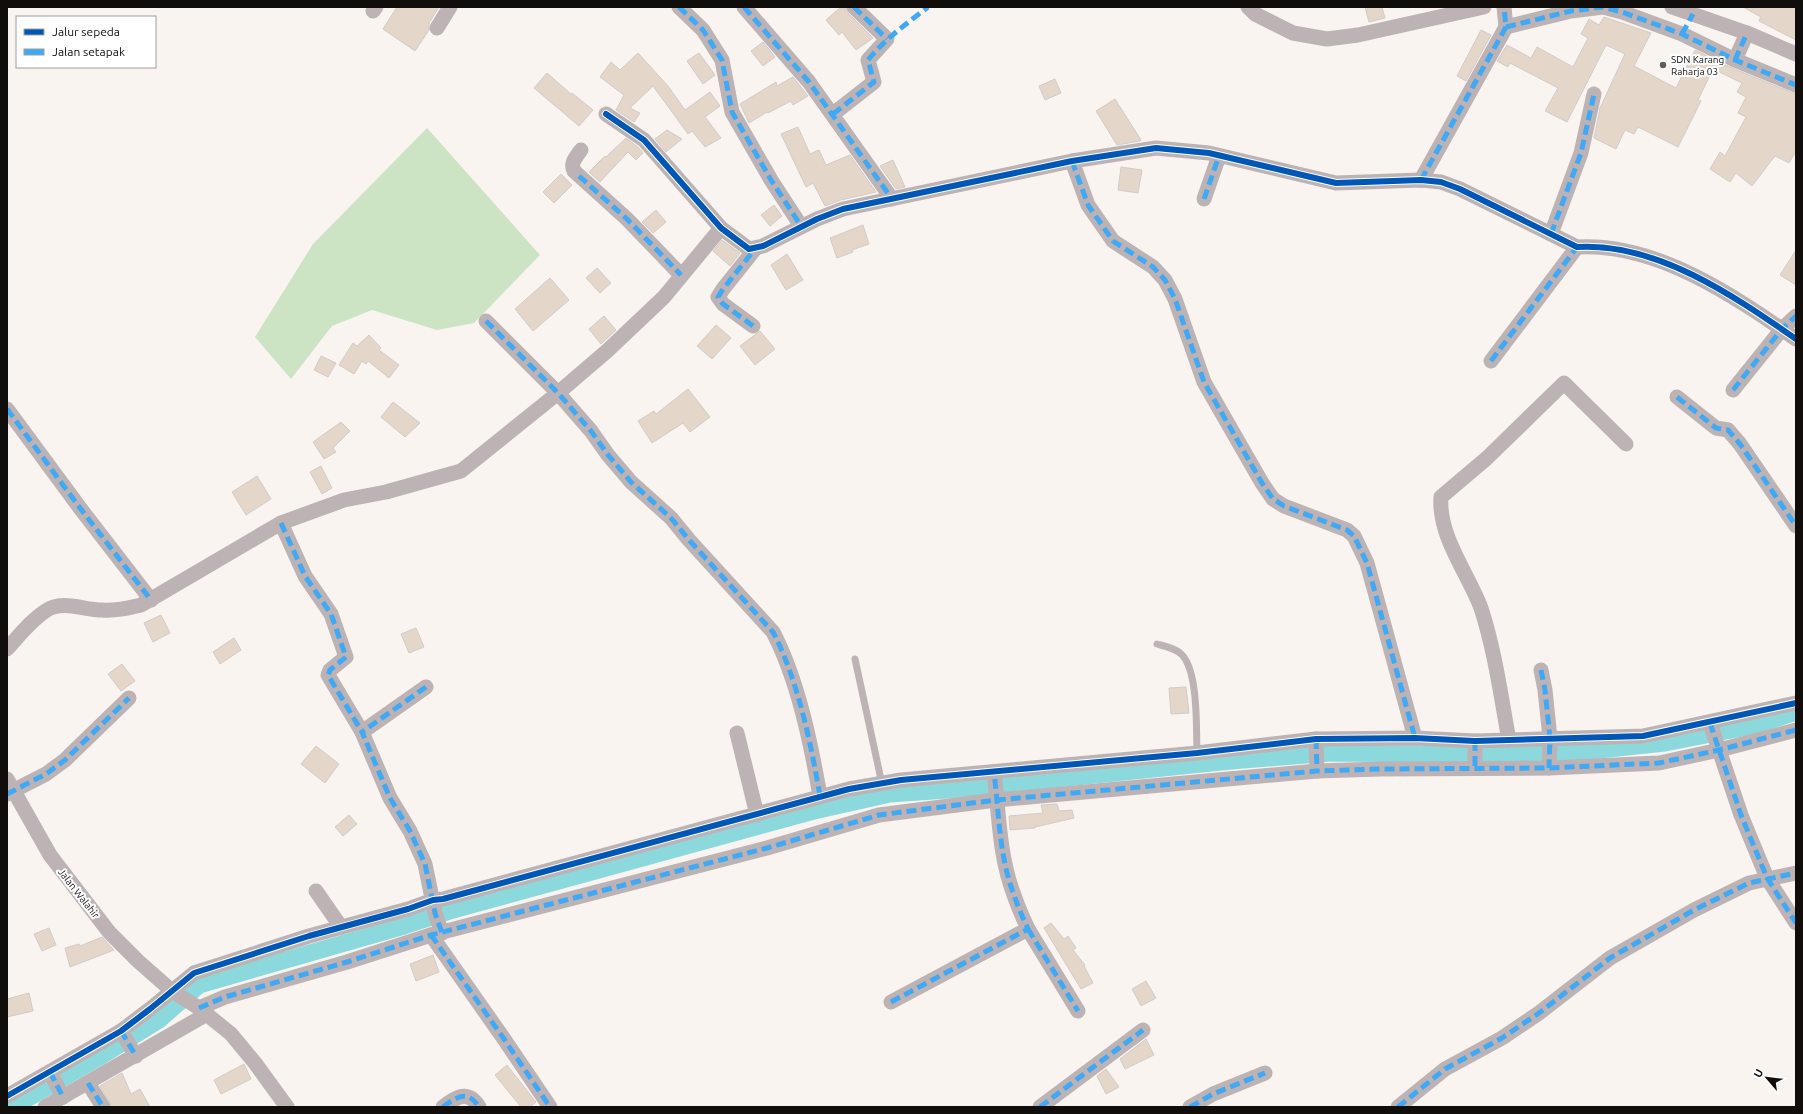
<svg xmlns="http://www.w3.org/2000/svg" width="1803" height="1114" viewBox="0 0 1803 1114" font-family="Ubuntu,sans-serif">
  <rect width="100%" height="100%" fill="#f9f4f0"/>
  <polygon fill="#cce4c3" points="427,128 540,255 474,323 437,330 372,310 332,326 291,379 255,337 313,244"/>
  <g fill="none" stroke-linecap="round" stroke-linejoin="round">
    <polyline stroke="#8bd9dc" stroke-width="17" points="13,1107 98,1058 159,1020 199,985 404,926 453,910 814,811 890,794 961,789 1231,761 1330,753 1518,755 1580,752 1665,743 1757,725 1796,712"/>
  </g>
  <g fill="#e4d6c9" stroke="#d0ccca">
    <polygon points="397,7 439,7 429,23 429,30 415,51 383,29"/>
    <polygon points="841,7 845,7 848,13 873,38 856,50 842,32 839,35 826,20"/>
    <polygon points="1365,7 1382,7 1385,18 1369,22"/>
    <polygon points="1743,7 1796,7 1796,40 1759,21 1761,17"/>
    <polygon points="1604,17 1651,33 1634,66 1676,88 1695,50 1732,68 1796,94 1796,151 1789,163 1775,156 1752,186 1736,173 1730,182 1710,169 1720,152 1725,156 1746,117 1738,113 1746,97 1737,92 1742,83 1713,69 1698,100 1701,101 1678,147 1638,127 1634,134 1625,130 1616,149 1594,138 1600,108 1625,54 1606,45 1567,122 1545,111 1558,88 1510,63 1508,67 1497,61 1507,45 1531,58 1537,47 1573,67 1588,38 1581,34 1589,19 1599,25"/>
    <polygon points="1481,30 1491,35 1466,81 1457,76"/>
    <polygon points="763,42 775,57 763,66 751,51"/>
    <polygon points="638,53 668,86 685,110 710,92 720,106 705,117 721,138 705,147 692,131 688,134 653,86 630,108 640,113 634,122 616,110 624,95 600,77 611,62 620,70"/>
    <polygon points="699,53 715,75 703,84 687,61"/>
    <polygon points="547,73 571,94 572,93 593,110 579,126 534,88"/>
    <polygon points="793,77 808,96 793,105 791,101 768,113 767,112 749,123 740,104 776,82 777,86"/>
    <polygon points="1055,79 1061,93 1045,100 1039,86"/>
    <polygon points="1115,99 1141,140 1140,141 1117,145 1096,111"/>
    <polygon points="798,127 810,154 819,150 826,165 850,155 876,192 841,200 825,206 813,183 806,187 781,134"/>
    <polygon points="667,130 682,139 666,152 655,139"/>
    <polygon points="626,138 638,147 643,153 636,160 628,152 600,182 589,172 605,156 606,157"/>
    <polygon points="893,160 905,187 896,189 880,166"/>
    <polygon points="1121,167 1142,170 1138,193 1118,190"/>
    <polygon points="561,174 572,185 554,203 543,192"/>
    <polygon points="774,205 782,216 770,226 761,215"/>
    <polygon points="656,210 666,222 653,233 642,222"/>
    <polygon points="863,225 869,244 852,250 853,252 837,258 830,238"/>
    <polygon points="722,240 740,253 730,266 713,251"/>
    <polygon points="1796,250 1796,285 1780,275"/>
    <polygon points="787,254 803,280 786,290 771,265"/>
    <polygon points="597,268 611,283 600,293 586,278"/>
    <polygon points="550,278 569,300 533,331 515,309"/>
    <polygon points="604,316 616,330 601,344 589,329"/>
    <polygon points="716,325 731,338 712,359 697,346"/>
    <polygon points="760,331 775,349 755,365 740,346"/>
    <polygon points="369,335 381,348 379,350 399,365 389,378 368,361 366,364 362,361 354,374 339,365 353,343 357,346"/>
    <polygon points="321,356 336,363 328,377 314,370"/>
    <polygon points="688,389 710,417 690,432 683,423 652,443 638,421 654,411 656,414"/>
    <polygon points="393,402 420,423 405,437 381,417"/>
    <polygon points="341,422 350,431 333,448 336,452 324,459 313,442"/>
    <polygon points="321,466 332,488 322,494 310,472"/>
    <polygon points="257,476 271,499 246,515 232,492"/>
    <polygon points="161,615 170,633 153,642 144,623"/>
    <polygon points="416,628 424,647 409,653 401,634"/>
    <polygon points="234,638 241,650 220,664 213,652"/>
    <polygon points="122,664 135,681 121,691 108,674"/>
    <polygon points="1186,687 1189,713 1171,714 1169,688"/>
    <polygon points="316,746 339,764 325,783 301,764"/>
    <polygon points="1057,804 1059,811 1072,810 1074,818 1035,827 1035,828 1010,830 1009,816 1043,813 1041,805"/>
    <polygon points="349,815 357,824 343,836 335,827"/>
    <polygon points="1051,923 1064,939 1068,936 1076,948 1073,950 1085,965 1084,966 1093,983 1081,989 1044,928"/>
    <polygon points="49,928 56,945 42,951 34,934"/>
    <polygon points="102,937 114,950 70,967 65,948 79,944 80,946"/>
    <polygon points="433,955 439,972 416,981 410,964"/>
    <polygon points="1146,981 1156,998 1141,1006 1132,989"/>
    <polygon points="29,993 33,1011 7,1017 7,999"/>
    <polygon points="1146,1039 1154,1055 1125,1069 1120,1059"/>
    <polygon points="244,1064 251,1079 221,1094 214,1080"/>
    <polygon points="507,1065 536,1102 530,1107 521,1107 495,1075"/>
    <polygon points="1106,1069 1119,1087 1106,1094 1097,1076"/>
    <polygon points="122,1073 131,1094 140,1089 150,1107 112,1107 100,1086"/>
  </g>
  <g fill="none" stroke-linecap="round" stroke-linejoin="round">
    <g stroke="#bdb3b4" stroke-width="7">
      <path d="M 1157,644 C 1164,646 1174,648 1180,653 C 1199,668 1196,730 1197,753"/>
      <polyline points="855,659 882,784"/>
    </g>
    <g stroke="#bdb3b4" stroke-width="15">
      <polyline points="679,7 703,30 722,60 732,112 771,180 801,226"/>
      <polyline points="744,7 809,82 892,199"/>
      <polyline points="1248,7 1255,14 1293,33 1327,39 1358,35 1484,7"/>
      <polyline points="1672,7 1747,33 1796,54"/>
      <polyline points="373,11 376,7"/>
      <polyline points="1506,27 1571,11 1603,7 1622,12 1682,34 1735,60 1796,85"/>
      <polyline points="437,28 450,7"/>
      <polyline points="1735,60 1747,33"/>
      <path d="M 606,114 L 644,140 L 721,228 L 749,249 L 763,246 L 817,219 L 843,209 L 1072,161 L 1156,148 L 1209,153 L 1336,183 L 1421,180 L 1441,182 L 1460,189 L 1577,247 C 1656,242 1734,296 1796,339"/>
      <polyline points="833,114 874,82 868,60 887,39 854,7"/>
      <path d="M 581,150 C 576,157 570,163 574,171 L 627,219 L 681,275"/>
      <polyline points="1072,161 1088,205 1113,241 1153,267 1165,280 1175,299 1204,382 1262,483 1273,499 1284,506 1347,530 1354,536 1367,563 1415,738"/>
      <polyline points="1421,180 1506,27 1504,7"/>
      <polyline points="1204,199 1219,156"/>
      <polyline points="1551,234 1581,153 1594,94"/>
      <path d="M 486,321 L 558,393 L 591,431 L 608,455 L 631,482 L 671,518 L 689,540 L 773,632 C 798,680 811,744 820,796"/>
      <polyline points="753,326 723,304 718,297 723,289 755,249"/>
      <polyline points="1491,361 1577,247"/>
      <polyline points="1733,390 1782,329 1796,316"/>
      <polyline points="1677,397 1716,428 1728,430 1740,444 1796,526"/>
      <polyline points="7,409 80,508 151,600"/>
      <polyline points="281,523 305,576 331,614 346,657 330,670 328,675 362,732"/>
      <path d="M 7,649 C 19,636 31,620 47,610 C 63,600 84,610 102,610 C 116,611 128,608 141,605 L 281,523 L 344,500 L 386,492 L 461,471 L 558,393 L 607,351 L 664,297 L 721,228"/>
      <polyline points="1541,670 1545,690 1550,738 1549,768"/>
      <polyline points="426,687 362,732 390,798 410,831 425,864 435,913 442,933"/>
      <polyline points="1710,723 1741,815 1767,878 1796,923"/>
      <polyline points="737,733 757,815"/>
      <polyline points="1316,739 1317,771"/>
      <path d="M 1509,740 C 1501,697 1495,651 1481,608 C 1468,573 1438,536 1441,497 L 1487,458 L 1564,383 L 1626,444"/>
      <polyline points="1475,741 1475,768"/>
      <polyline points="7,779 50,855 109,932 138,961 172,991 199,1008 231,1034 255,1063 287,1107"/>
      <polyline points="7,794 46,774 65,760 129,698"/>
      <polyline points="316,891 341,927"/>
      <polyline points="1028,929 1078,1011"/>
      <polyline points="431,935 504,1039 550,1107"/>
      <path d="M 891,1002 L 1028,929 C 1023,918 1018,907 1014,895 C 999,856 999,813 994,772"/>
      <polyline points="199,1008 225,997 347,962 431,935 767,848 879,815 996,800 1317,771 1381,769 1549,768 1659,763 1719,750 1796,730"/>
      <polyline points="121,1031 136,1056"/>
      <polyline points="50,1072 63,1097"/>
      <polyline points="88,1083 103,1107"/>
      <polyline points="7,1096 121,1031 150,1009 194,973 309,936 408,909 433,900 443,899 849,789 901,780 1197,753 1316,739 1415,738 1475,741 1643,736 1796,703"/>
      <polyline points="45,1107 207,1014"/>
      <path d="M 443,1107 C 456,1097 468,1089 479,1107"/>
      <polyline points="1040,1107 1143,1030"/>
      <polyline points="1190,1107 1213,1094 1265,1073"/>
      <polyline points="1398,1107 1445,1069 1502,1038 1539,1013 1610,958 1694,910 1749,883 1796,873"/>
    </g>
    <g stroke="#3fa9f5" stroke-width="5" stroke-dasharray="10 5" stroke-linecap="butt">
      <polyline points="679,7 703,30 722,60 732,112 771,180 801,226"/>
      <polyline points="744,7 809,82 892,199"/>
      <polyline points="854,7 887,39"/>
      <polyline points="1506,27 1571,11 1603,7 1622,12 1682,34 1735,60 1796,85"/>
      <polyline points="1682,34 1693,14"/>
      <polyline points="1735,60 1747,33"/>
      <path d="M 833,114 L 874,82 L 868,60 C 885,39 906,24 928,7"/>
      <polyline points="1072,161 1088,205 1113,241 1153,267 1165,280 1175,299 1204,382 1262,483 1273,499 1284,506 1347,530 1354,536 1367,563 1415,738"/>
      <polyline points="579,176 627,219 681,275"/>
      <polyline points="1421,180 1506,27 1504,7"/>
      <polyline points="1204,199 1219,156"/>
      <polyline points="1551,234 1581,153 1594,94"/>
      <path d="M 486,321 L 558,393 L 591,431 L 608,455 L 631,482 L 671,518 L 689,540 L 773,632 C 798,680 811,744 820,796"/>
      <polyline points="753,326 723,304 718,297 723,289 755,249"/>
      <polyline points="1491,361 1577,247"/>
      <polyline points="1733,390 1782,329 1796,316"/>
      <polyline points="1677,397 1716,428 1728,430 1740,444 1796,526"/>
      <polyline points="7,409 80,508 151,600"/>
      <polyline points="281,523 305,576 331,614 346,657 330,670 328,675 362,732"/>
      <polyline points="1541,670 1545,690 1550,738 1549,768"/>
      <polyline points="426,687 362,732 390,798 410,831 425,864 435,913 442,933"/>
      <polyline points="1710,723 1741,815 1767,878 1796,923"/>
      <polyline points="1316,739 1317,771"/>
      <polyline points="1475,741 1475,768"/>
      <polyline points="7,794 46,774 65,760 129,698"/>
      <polyline points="1028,929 1078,1011"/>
      <polyline points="431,935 504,1039 550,1107"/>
      <path d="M 891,1002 L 1028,929 C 1023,918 1018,907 1014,895 C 999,856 999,813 994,772"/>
      <polyline points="199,1008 225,997 347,962 431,935 767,848 879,815 996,800 1317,771 1381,769 1549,768 1659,763 1719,750 1796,730"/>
      <polyline points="121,1031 136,1056"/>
      <polyline points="50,1072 63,1097"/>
      <polyline points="88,1083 103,1107"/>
      <path d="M 443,1107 C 456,1097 468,1089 479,1107"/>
      <polyline points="1040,1107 1143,1030"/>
      <polyline points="1190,1107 1213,1094 1265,1073"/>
      <polyline points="1398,1107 1445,1069 1502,1038 1539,1013 1610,958 1694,910 1749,883 1796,873"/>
    </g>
    <defs>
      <g id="cycleway">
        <path d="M 606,114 L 644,140 L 721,228 L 749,249 L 763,246 L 817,219 L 843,209 L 1072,161 L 1156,148 L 1209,153 L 1336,183 L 1421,180 L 1441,182 L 1460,189 L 1577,247 C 1656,242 1734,296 1796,339"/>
        <polyline points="7,1096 121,1031 150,1009 194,973 309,936 408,909 433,900 443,899 849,789 901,780 1197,753 1316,739 1415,738 1475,741 1643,736 1796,703"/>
      </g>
    </defs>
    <use href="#cycleway" stroke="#fff" stroke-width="8"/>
    <use href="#cycleway" stroke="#0057b8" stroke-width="6"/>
  </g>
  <circle fill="#625e5b" stroke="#fff" stroke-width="1.5" cx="1663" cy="65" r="4"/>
  <g text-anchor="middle" stroke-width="4" stroke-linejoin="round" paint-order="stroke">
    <g font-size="10" fill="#100d0b" stroke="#fff" text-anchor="start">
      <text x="1671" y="63">SDN Karang<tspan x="1671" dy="12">Raharja 03</tspan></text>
    </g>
    <g font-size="10" fill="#100d0b" stroke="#fff">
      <text transform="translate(79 893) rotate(52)" y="4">Jalan Walahir</text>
    </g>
  </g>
  <rect width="1803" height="1114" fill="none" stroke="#100d0b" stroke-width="16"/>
  <rect x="16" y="16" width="140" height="52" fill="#ffffff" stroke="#9f9e9d"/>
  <rect x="24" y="29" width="20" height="6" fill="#0057b8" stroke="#9f9e9d"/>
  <text x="52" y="36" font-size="12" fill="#100d0b">Jalur sepeda</text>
  <rect x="24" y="49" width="20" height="6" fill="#3fa9f5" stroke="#9f9e9d"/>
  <text x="52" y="56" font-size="12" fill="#100d0b">Jalan setapak</text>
  <g transform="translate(1767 1078) rotate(298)" stroke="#ffffff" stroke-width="3" paint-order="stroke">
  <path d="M0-3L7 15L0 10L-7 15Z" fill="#100d0b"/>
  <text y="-6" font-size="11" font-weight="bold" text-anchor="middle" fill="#100d0b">U</text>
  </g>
</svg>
